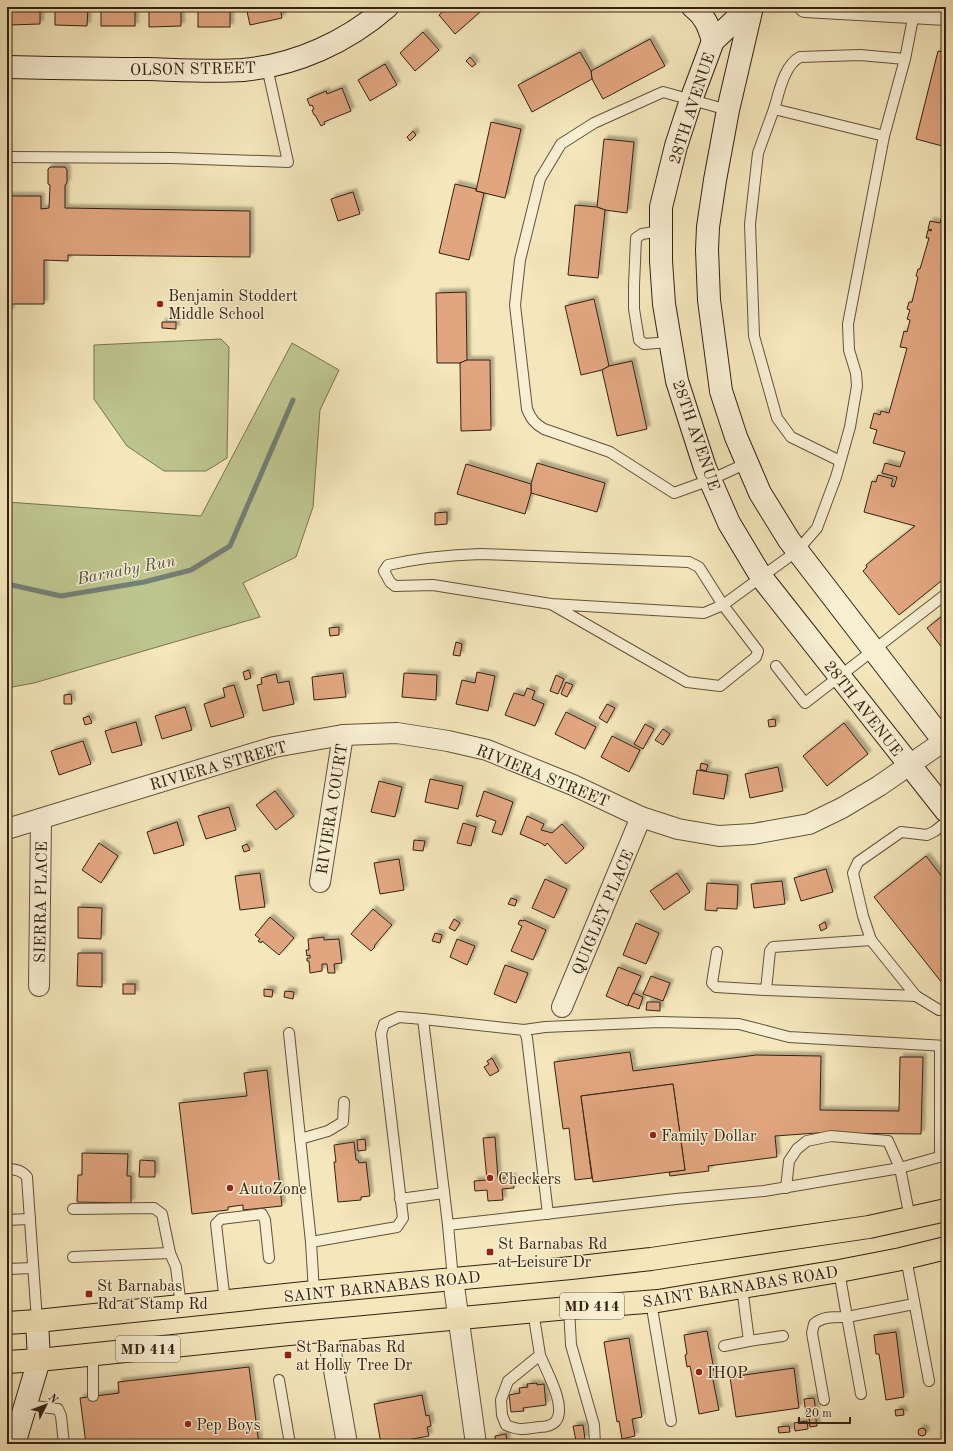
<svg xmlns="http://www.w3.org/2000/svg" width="953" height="1451" viewBox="0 0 953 1451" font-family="'Old Standard TT',serif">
  <defs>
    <filter id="shadow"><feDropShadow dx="3.5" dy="-3.5" stdDeviation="1" flood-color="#0004"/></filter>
  </defs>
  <rect width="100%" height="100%" fill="#f4e7bb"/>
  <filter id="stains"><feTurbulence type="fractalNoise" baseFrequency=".005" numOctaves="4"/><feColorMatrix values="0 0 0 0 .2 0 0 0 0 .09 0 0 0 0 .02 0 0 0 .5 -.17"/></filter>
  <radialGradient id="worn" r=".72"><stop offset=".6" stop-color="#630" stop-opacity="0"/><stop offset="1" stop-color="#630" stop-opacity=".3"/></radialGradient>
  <g fill="#bdc58e" stroke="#78734f">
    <polygon points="221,339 229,347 227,458 206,471 164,471 127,446 94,399 94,345"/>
    <polygon points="292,343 339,370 320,410 313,507 296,557 243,583 260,617 34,683 7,688 7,502 201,516"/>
  </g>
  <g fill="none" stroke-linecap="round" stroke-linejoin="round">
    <polyline stroke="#747f75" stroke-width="5" points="7,584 61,596 144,582 191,570 230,546 293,400"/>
  </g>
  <g fill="#e1a680" stroke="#332110" filter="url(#shadow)">
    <polygon points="9,7 40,7 40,24 9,25"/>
    <polygon points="55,7 88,7 87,26 55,25"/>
    <rect x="101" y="7" width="34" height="19"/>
    <polygon points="149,7 181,7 181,26 149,27"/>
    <rect x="198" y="7" width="32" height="20"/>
    <polygon points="246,7 280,7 282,18 250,25"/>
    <polygon points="448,7 476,7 480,12 455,34 439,15"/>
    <polygon points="423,32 439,50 415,71 400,53"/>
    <polygon points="650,39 665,66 603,99 592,79 591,71"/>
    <polygon points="938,51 946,53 946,147 916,139"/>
    <polygon points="580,52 591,71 592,79 532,112 518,85"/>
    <polygon points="470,57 476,64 472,67 466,61"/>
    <polygon points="385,64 397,85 370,101 358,80"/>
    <polygon points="342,88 351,111 324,122 325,124 321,126 315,115 314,115 312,110 314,109 312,105 310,106 307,99 326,91 327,94"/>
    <polygon points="491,122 521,129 505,198 476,191"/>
    <polygon points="413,131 416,135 410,141 407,137"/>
    <polygon points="604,139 634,142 627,213 605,210 597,207"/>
    <polygon points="50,167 65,167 67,170 67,183 65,185 65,208 250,211 250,257 68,255 68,261 44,260 44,304 11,304 10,312 7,312 7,196 41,196 41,209 49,208 50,185 48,184 48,169"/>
    <polygon points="455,184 476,189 476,191 484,193 469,260 439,253"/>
    <polygon points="353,192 360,214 338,221 331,199"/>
    <polygon points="946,202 946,577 899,615 863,571 867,567 866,565 915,526 864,512 872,481 876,482 878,475 893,479 891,486 894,487 897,477 882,473 885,463 900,467 905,452 873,443 877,430 870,428 874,413 880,415 881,411 889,413 907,348 900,347 904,331 907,332 910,320 907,319 910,310 907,309 909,302 912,302 918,277 916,276 918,269 920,269 929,238 926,238 928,230 931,231 932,230 928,229 930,221 940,223"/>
    <polygon points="575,205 597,207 605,210 598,278 568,275"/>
    <polygon points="466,292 467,360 460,363 437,363 436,293"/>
    <polygon points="594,299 609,366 602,370 581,375 565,306"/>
    <polygon points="162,322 176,322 176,329 162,328"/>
    <polygon points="467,360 490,360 491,430 461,431 460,363"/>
    <polygon points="632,361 647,429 617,436 602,370 609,366"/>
    <polygon points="537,463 605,483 597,512 531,493 531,484"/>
    <polygon points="466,464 531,484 531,493 525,514 457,494"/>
    <polygon points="447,512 447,524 435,525 435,513"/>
    <polygon points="946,613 946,653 927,628"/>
    <polygon points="339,627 339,635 330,636 329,628"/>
    <polygon points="456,642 462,644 460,656 453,655"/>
    <polygon points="249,670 251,678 245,680 243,672"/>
    <polygon points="477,672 495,676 488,711 456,704 462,680 475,683"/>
    <polygon points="343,673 346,697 314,700 312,677"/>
    <polygon points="404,673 437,675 436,700 402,697"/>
    <polygon points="276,674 278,683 289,681 294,704 263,711 257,685 262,684 261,678"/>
    <polygon points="556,675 564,679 558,694 550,691"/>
    <polygon points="566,682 573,685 567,697 561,694"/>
    <polygon points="234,685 244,717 211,727 204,704 225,697 223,688"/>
    <polygon points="527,688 535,691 532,699 544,704 535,726 505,715 514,693 524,696"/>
    <polygon points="71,694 72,704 64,704 64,695"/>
    <polygon points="607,704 615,708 607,723 599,718"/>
    <polygon points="185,707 192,730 162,739 155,716"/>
    <polygon points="566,712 596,727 585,749 555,734"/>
    <polygon points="89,716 92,723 85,725 83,718"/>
    <polygon points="775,719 776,726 769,727 768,720"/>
    <polygon points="136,722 142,745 112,753 105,731"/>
    <polygon points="844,723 868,754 827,786 803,756"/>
    <polygon points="645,724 654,729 643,749 634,744"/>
    <polygon points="663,729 670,734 663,745 655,740"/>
    <polygon points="612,736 640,750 629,772 601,757"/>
    <polygon points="83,741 91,764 59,775 51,751"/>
    <polygon points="701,763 708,765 706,771 700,769"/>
    <polygon points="778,767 783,791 750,798 745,774"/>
    <polygon points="697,770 728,775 724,799 693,794"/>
    <polygon points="430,779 463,786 458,809 425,802"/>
    <polygon points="379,781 402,787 395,817 371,812"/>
    <polygon points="275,791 294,816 276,830 256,805"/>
    <polygon points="484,791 513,802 502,835 492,832 496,821 479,815 478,817 476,816"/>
    <polygon points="229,807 236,830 206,839 198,816"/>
    <polygon points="527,816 544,824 541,830 552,833 562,824 584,848 566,864 547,843 545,846 541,843 520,834"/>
    <polygon points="177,822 184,845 154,854 147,832"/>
    <polygon points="463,823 476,827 471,846 457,843"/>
    <polygon points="414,840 425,841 423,851 413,850"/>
    <polygon points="99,843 118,856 101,883 82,870"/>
    <polygon points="247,844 250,850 244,852 242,846"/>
    <polygon points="926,856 946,882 946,988 874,897"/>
    <polygon points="399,859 404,890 380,894 374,863"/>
    <polygon points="826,869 833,892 801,901 794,878"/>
    <polygon points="260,873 265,907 240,910 235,876"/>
    <polygon points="677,873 690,892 664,910 650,891"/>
    <polygon points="545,879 567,889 554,918 532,908"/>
    <polygon points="782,881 785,904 754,908 751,884"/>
    <polygon points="707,883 738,885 737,909 717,908 717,911 705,910"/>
    <polygon points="511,898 517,900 515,906 508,904"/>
    <polygon points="78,907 102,908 101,939 78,938"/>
    <polygon points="373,909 392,925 374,946 375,947 371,951 351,934"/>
    <polygon points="270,917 294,938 279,955 262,941 261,943 258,941 260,939 255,935"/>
    <polygon points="454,919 460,923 455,931 449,928"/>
    <polygon points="520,920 523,921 524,920 546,930 533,960 511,951 522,926 518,924"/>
    <polygon points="825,922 827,928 821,931 819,925"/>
    <polygon points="636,923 659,933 646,964 623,955"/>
    <polygon points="435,933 442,935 440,943 432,941"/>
    <polygon points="324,937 324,940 339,939 342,963 334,964 335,973 328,973 327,964 322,964 322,971 310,973 309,961 307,961 307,958 310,958 310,955 307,956 306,950 309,950 308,939"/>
    <polygon points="457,939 475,946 467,965 450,957"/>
    <polygon points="78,953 102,953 102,987 77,986"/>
    <polygon points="505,965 528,973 516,1003 494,994"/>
    <polygon points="618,967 641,976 628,1006 606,996"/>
    <polygon points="651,976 670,983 663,1001 643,994"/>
    <rect x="123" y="984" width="12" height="10"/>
    <polygon points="264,989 273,990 272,997 264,996"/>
    <polygon points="285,991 294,992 293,999 284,997"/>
    <polygon points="633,993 643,997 639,1009 628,1005"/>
    <polygon points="647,1002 660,1002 660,1011 646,1010"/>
    <polygon points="630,1052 633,1071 756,1055 821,1056 820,1110 899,1111 900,1057 923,1057 921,1134 817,1133 775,1136 777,1157 708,1166 709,1171 670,1176 669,1172 685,1170 673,1084 581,1096 592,1178 575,1180 569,1128 563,1129 554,1062"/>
    <polygon points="492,1058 499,1071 490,1076 484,1067 489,1064 487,1061"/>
    <polygon points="267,1070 282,1206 243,1210 243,1205 228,1207 228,1210 192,1214 179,1103 247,1096 244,1073"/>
    <polygon points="673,1084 685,1170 593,1182 581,1096"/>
    <polygon points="495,1137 498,1179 513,1177 514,1188 502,1189 503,1200 488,1201 487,1190 475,1191 474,1181 487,1180 483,1138"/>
    <polygon points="365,1139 366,1150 358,1151 357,1140"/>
    <polygon points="354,1142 356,1160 358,1160 359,1163 366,1162 370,1196 361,1197 361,1200 338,1202 334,1162 336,1162 334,1145"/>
    <polygon points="82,1153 128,1154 127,1176 131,1176 131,1203 77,1202 78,1175 82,1175"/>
    <polygon points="140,1160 155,1161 155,1177 139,1177"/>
    <polygon points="707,1331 714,1370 711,1370 719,1410 699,1414 690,1366 687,1367 685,1355 687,1354 684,1335"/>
    <polygon points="896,1332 904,1397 886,1400 879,1354 876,1354 874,1335"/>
    <polygon points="629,1338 642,1417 632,1419 635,1436 622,1439 619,1421 617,1422 604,1342"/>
    <polygon points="249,1367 259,1444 86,1444 80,1398 119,1393 118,1382"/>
    <polygon points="794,1368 799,1408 736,1417 730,1377"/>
    <polygon points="537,1383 537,1385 544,1384 546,1405 523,1408 524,1411 511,1412 509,1395 520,1393 519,1388 528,1387 527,1384"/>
    <polygon points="422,1395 426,1416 429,1415 431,1426 427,1427 429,1436 407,1440 408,1444 381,1444 374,1404"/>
    <polygon points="814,1398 816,1413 806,1414 804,1399"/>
    <polygon points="903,1409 904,1415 896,1416 895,1410"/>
    <polygon points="815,1414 817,1426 810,1427 809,1415"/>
    <polygon points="807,1421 808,1429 795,1431 794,1423"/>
    <polygon points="583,1425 585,1439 576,1441 573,1426"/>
    <polygon points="789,1426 790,1432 779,1433 778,1427"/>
    <circle cx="922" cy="1432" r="4"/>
    <polygon points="506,1434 507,1444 496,1444 495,1436"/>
  </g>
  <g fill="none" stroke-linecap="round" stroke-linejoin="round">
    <defs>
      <g id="lane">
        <path d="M 905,59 L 860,55 L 800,57 C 784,65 779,93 774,109 L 884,136 L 905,59 L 914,13"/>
        <polyline points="774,109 758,153 750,224 754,336 777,418 791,437 840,461"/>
        <path d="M 728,110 L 663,92 L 594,123 L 561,144 L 540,179 L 520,260 L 515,305 L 527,409 C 531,419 535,424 544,429 L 610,452 L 674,493 L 710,480 L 747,463"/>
        <polyline points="7,157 171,158 288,162 267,67"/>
        <polyline points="661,231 642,234 636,238 634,285 634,309 639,340 644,344 671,342"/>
        <path d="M 551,604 L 704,613 L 723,605 L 699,567 L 689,562 L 481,554 C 449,555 419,558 388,565 L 384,571 L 390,582 L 395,586 L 433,585 L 551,604 L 687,682 L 720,686 L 756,657 L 758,651 L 723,605 L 797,551 L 817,528 L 836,477 L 850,427 L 857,386 L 856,373 L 849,350 L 848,324 L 884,136"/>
        <polyline points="776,666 805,703 946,594"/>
        <polyline points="717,952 712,983 716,987 766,990 770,951 773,947 871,940 863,916 853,873 858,862 901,832 927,835 935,831 946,822"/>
        <polyline points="766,990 916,996 871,940"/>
        <polyline points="916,996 939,1010 946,1010"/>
        <polyline points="423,1019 524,1030 527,1038 548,1214"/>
        <polyline points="524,1030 545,1027 659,1022 739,1024 789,1037 946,1046"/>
        <polyline points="289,1033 311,1242 397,1227 403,1218 381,1034 384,1024 399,1017 423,1019 448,1225"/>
        <polyline points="300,1139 328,1131 343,1122 344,1102"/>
        <polyline points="940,1157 940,1046"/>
        <path d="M 7,1169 C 15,1169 22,1170 27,1177 L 37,1321"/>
        <polyline points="786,1188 789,1161 797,1149 807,1141 831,1136 888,1141 900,1168 946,1155"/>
        <polyline points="400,1199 444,1193"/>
        <polyline points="73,1209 154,1208 162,1214 170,1253 176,1267 181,1306"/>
        <polyline points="7,1220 30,1219"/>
        <polyline points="311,1242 314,1292"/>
        <polyline points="73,1257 170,1253"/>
        <polyline points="906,1258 929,1381"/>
        <polyline points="7,1269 33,1268"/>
        <polyline points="453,1279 448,1225 676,1199 764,1191 900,1168 910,1218"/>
        <polyline points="742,1287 749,1341 783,1336"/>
        <polyline points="225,1302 216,1224 221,1219 262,1214 265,1220 269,1258"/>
        <polyline points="651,1302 671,1421"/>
        <polyline points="569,1308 571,1345 594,1425 595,1444"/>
        <path d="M 533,1311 L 540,1355 L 508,1381 L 501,1400 L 502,1415 L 506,1425 C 520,1431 525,1429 539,1427 C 545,1427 552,1426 556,1421 C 567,1406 546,1371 540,1355"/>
        <polyline points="724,1346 749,1341"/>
        <polyline points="93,1355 93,1396"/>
        <polyline points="279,1380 290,1444"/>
        <polyline points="861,1394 847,1317 914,1304"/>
        <path d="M 824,1400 L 812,1333 L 814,1324 C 823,1316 835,1317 847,1317 L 839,1271"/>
        <polyline points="26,1405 58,1409 61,1416 64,1444"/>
      </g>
      <g id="street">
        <polyline points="805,7 946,15"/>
        <polyline points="7,829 274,747 343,735 397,733 448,741 487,750 573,785 641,817 678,829 719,836 753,834 809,824 842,808 879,786 944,741"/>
        <polyline points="320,882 343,735"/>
        <polyline points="39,986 41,819"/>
        <polyline points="562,1007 641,817"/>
        <polyline points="453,1279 476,1444"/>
        <polyline points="327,1330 347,1444"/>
      </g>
      <g id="secondary">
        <path d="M 693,7 C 705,16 709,27 713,41"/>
        <polyline points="749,7 713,41 691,100 676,146 661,207 661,261 664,304 677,381 705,468 729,523 762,578 946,811"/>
        <polyline points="752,7 728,110 715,180 708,227 707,250 709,300 721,391 736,437 760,493 789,540 946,744"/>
        <path d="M 7,67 C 54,68 102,69 149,69 C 180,70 212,72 243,70 C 296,65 347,42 387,7"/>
        <polyline points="14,1444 39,1360 37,1321"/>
      </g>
      <g id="primary">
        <polyline points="7,1323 37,1321 314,1292 571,1268 651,1259 869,1227 946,1210"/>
        <polyline points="7,1362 39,1360 289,1334 569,1308 658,1301 839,1271 901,1259 946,1248"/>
      </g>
    </defs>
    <use href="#lane" stroke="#63523b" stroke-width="12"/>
    <use href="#street" stroke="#63523b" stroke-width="22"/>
    <use href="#secondary" stroke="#332110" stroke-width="24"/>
    <use href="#primary" stroke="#332110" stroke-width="24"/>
    <use href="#lane" stroke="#f8efd3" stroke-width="10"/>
    <use href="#street" stroke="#f8efd3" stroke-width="20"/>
    <use href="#secondary" stroke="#f8efd3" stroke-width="22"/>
    <use href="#primary" stroke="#f4e7bb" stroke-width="22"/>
  </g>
  <g fill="#8f2418" stroke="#f8efd3" stroke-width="1.5">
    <circle cx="160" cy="304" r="4"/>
    <circle cx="653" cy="1135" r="4"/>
    <circle cx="490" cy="1178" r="4"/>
    <circle cx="230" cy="1188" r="4"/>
    <rect x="486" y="1248" width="8" height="8" rx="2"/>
    <rect x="85" y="1290" width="8" height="8" rx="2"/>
    <rect x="284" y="1351" width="8" height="8" rx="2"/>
    <circle cx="699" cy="1372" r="4"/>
    <circle cx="188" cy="1424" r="4"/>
  </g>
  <g text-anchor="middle" stroke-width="3" stroke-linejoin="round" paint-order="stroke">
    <g fill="#f8efd3" stroke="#6e5f4a" stroke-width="1">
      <rect x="560" y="1293" width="64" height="26" rx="3"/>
      <rect x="116" y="1336" width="64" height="26" rx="3"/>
    </g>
    <g font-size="15" font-weight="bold" fill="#332110">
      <text x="592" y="1311">MD 414</text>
      <text x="148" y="1354">MD 414</text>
    </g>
    <g font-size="16" fill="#332110" stroke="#f8efd3">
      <text transform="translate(193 68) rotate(-1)" y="6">OLSON STREET</text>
      <text transform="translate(691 108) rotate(-72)" y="6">28TH AVENUE</text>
      <text transform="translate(697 435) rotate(71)" y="6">28TH AVENUE</text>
      <text transform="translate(864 708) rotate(52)" y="6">28TH AVENUE</text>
      <text transform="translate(218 765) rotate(-16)" y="6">RIVIERA STREET</text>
      <text transform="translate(543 775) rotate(22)" y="6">RIVIERA STREET</text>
      <text transform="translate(331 809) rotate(-81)" y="6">RIVIERA COURT</text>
      <text transform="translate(40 902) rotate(-89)" y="6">SIERRA PLACE</text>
      <text transform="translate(602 912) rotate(-67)" y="6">QUIGLEY PLACE</text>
      <text transform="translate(382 1286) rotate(-6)" y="6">SAINT BARNABAS ROAD</text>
      <text transform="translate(740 1286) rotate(-9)" y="6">SAINT BARNABAS ROAD</text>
    </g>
    <g font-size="16" fill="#332110" stroke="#f8efd3" text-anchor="start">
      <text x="168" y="301">Benjamin Stoddert<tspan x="168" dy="18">Middle School</tspan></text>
      <text x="661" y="1141">Family Dollar</text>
      <text x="498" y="1184">Checkers</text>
      <text x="238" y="1194">AutoZone</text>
      <text x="498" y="1249">St Barnabas Rd<tspan x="498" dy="18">at Leisure Dr</tspan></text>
      <text x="97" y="1291">St Barnabas<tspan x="97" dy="18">Rd at Stamp Rd</tspan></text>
      <text x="296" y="1352">St Barnabas Rd<tspan x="296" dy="18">at Holly Tree Dr</tspan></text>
      <text x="707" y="1378">IHOP</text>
      <text x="196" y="1430">Pep Boys</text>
    </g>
    <g font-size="17" font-style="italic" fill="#535043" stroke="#f8efd3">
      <text transform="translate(126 569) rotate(-11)" y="6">Barnaby Run</text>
    </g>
  </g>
  <rect width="953" height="1451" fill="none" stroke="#f4e7bb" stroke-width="24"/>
  <rect x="8" y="8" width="937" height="1435" fill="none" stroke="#332110" stroke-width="2"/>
  <rect x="12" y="12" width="929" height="1427" fill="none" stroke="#332110"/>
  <g transform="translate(46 1405) rotate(48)" stroke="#f8efd3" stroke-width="3" paint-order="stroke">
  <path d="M0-3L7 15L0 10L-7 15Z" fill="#332110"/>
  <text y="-6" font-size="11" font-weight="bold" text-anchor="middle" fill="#332110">N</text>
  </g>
  <path d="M799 1417v6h51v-6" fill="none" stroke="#332110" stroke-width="2"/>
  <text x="805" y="1417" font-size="12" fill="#332110" stroke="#f8efd3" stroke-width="3" paint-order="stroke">20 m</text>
  <rect width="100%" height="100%" filter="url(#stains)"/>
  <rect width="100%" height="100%" fill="url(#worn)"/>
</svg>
